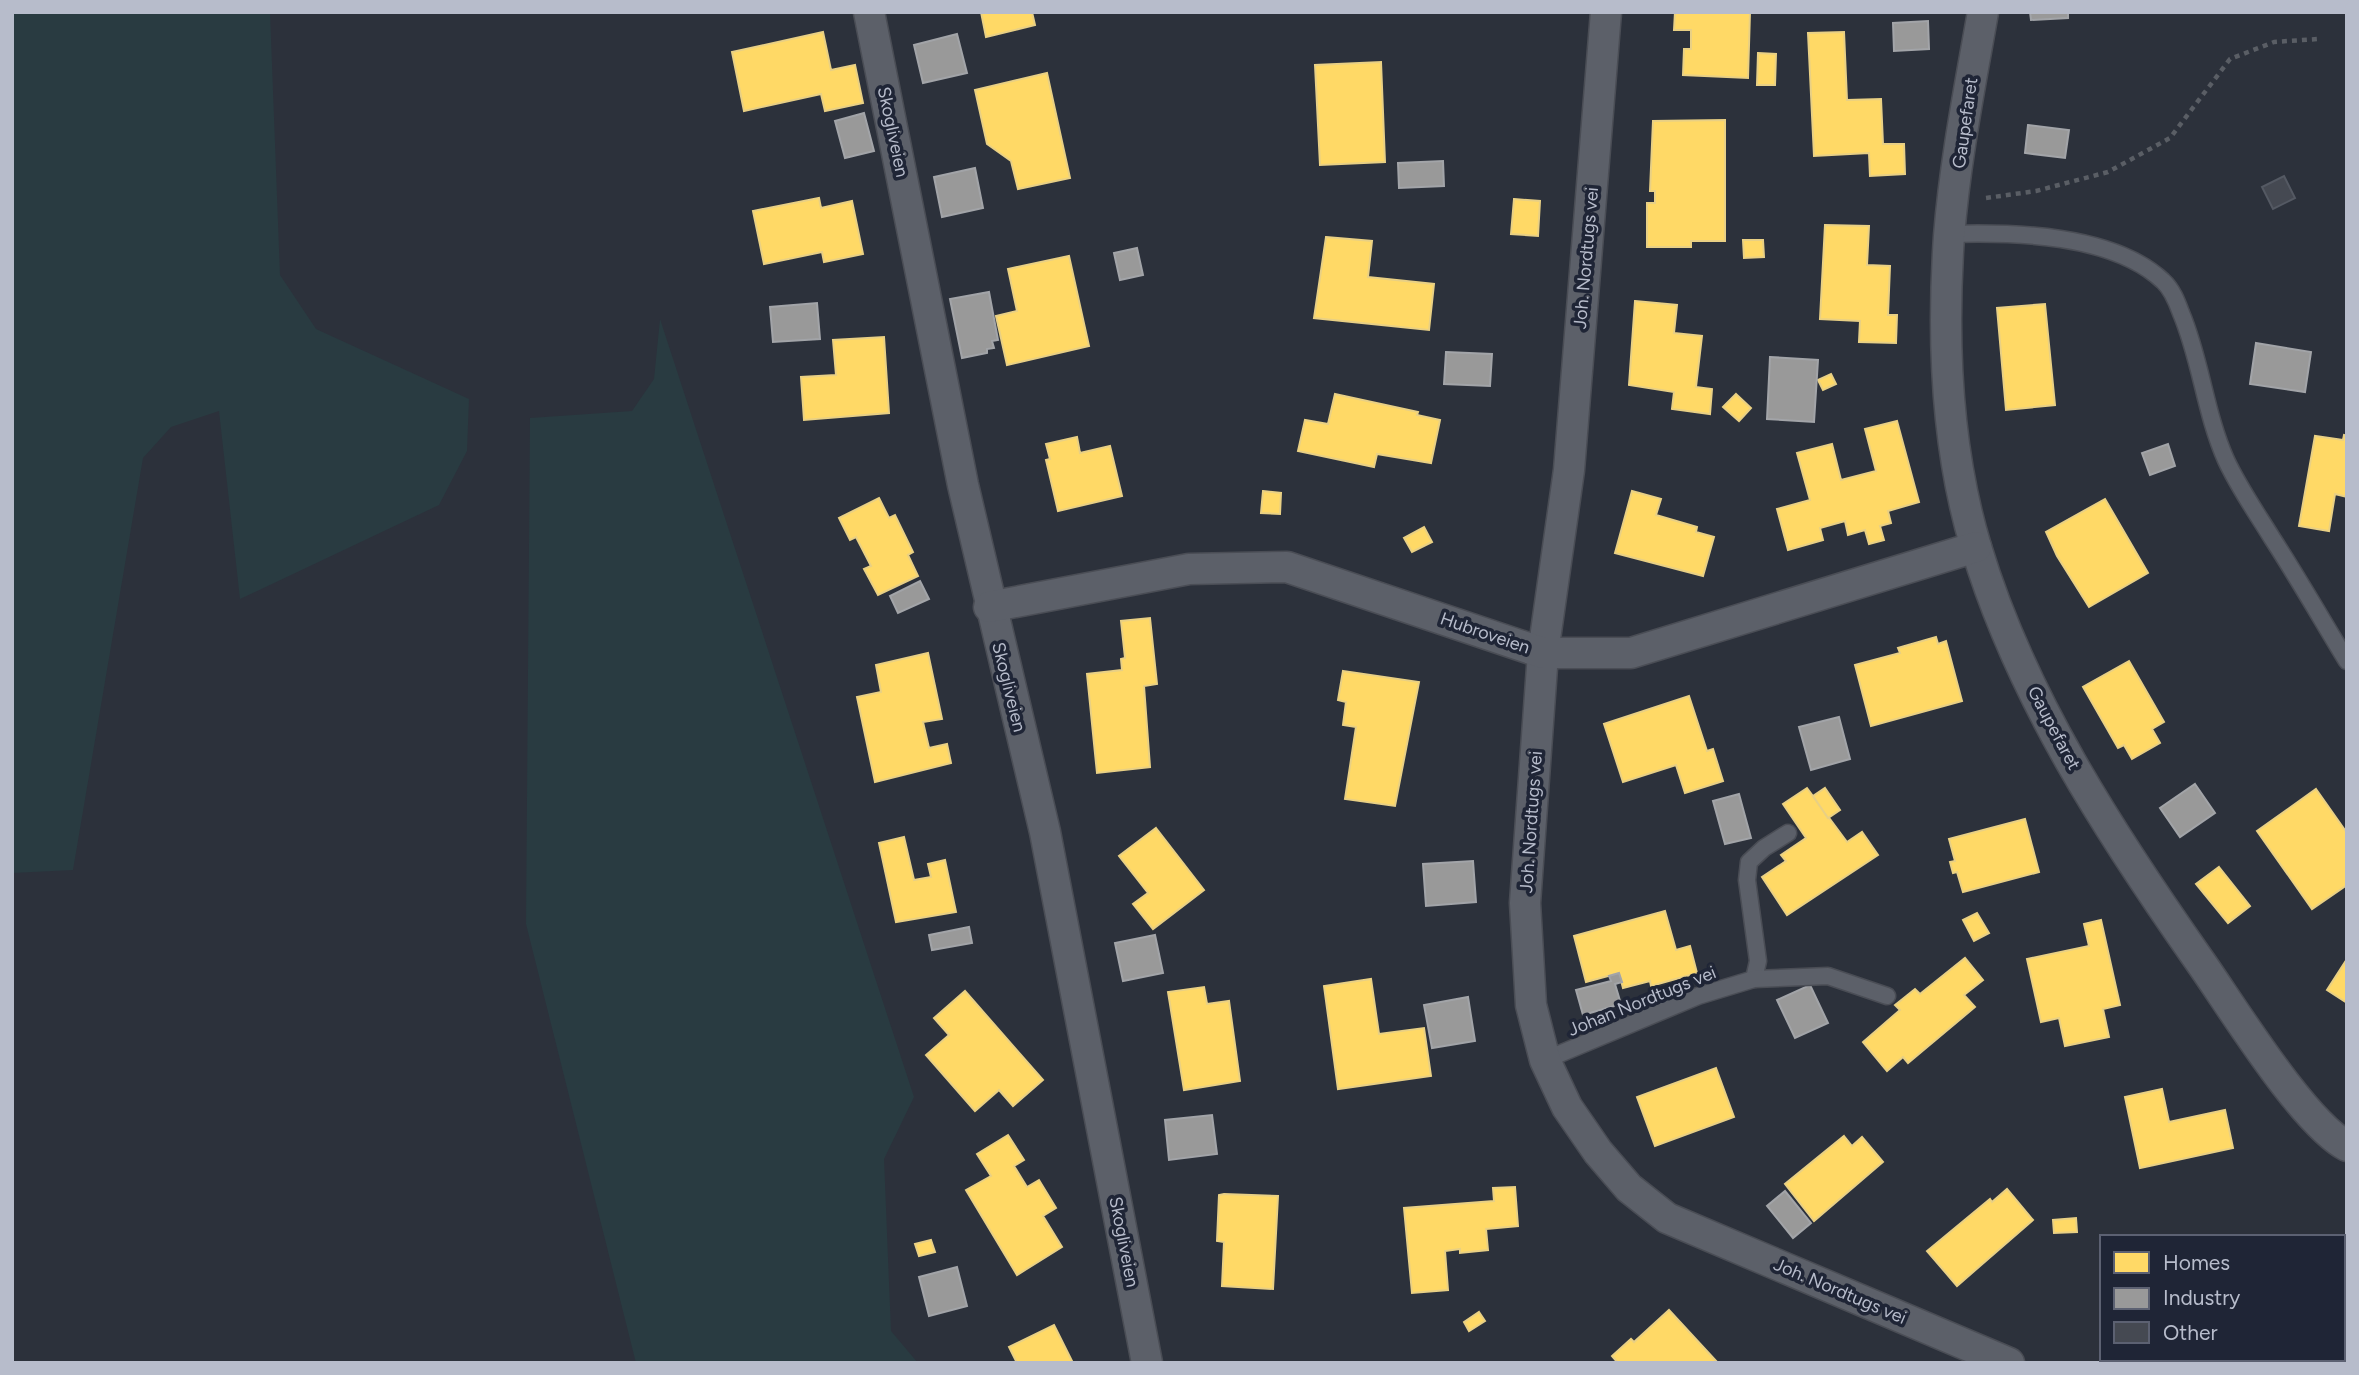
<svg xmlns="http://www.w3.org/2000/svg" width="2359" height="1375" viewBox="0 0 2359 1375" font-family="Figtree,sans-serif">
  <rect width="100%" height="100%" fill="#2c313b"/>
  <g fill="#293b41">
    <polygon points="12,12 270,12 280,275 316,329 469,399 467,451 439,505 240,599 219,411 171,427 143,458 73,870 12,873"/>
    <polygon points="660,319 914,1097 884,1159 891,1331 918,1363 636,1363 526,924 530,418 632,411 654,379"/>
  </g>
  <g fill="#ffd966" stroke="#e9d084" stroke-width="2">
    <polygon points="981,12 1032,12 1035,25 986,37"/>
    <polygon points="1675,12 1750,12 1748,78 1683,75 1684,49 1691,49 1691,30 1674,30"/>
    <polygon points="823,32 831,70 855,65 863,103 825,111 821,94 744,111 732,52"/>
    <polygon points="1844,32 1847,100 1881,99 1883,144 1904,144 1905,174 1870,176 1869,153 1814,156 1808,33"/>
    <polygon points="1758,53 1776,54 1775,85 1757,85"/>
    <polygon points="1381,62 1385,162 1320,165 1315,65"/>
    <polygon points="1047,73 1070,178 1018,189 1011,161 987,144 975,90"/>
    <polygon points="1725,120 1725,241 1691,241 1691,247 1647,247 1647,203 1655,203 1655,191 1650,191 1653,121"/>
    <polygon points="819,198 821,208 852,201 863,254 824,262 822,252 764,264 753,211"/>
    <polygon points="1514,199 1540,201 1538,236 1511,234"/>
    <polygon points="1825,225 1869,226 1867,265 1890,266 1888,315 1897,315 1896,343 1859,342 1860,321 1820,319"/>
    <polygon points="1326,237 1372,241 1368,277 1434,284 1429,330 1314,318"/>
    <polygon points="1743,240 1763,240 1764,257 1744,258"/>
    <polygon points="1069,256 1089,346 1007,365 996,316 1017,311 1008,269"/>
    <polygon points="1635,301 1677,305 1674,333 1702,336 1696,387 1712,389 1710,414 1672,409 1674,392 1629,385"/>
    <polygon points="2045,304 2055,405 2006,410 1997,308"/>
    <polygon points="884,337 889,413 804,420 801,377 836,375 833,340"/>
    <polygon points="1831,374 1836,384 1823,390 1818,380"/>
    <polygon points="1335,394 1418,412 1417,415 1440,420 1431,463 1377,454 1374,467 1298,451 1305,420 1328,424"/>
    <polygon points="1736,394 1751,408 1739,421 1723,407"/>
    <polygon points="1897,421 1919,502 1888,511 1891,523 1880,526 1884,540 1869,544 1865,530 1848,535 1845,521 1820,528 1823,540 1788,550 1777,509 1810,500 1797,453 1832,444 1841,480 1876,471 1865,429"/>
    <polygon points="2344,435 2347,436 2347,497 2335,494 2329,531 2299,526 2315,436 2343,440"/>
    <polygon points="1077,437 1080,453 1110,446 1122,496 1058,511 1046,460 1050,459 1046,444"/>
    <polygon points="1263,491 1281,493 1280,514 1261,513"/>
    <polygon points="1632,491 1661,499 1656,515 1697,527 1696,532 1714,537 1703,576 1615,553"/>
    <polygon points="879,498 889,518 895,515 913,552 908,555 918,576 878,595 864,569 871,566 856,537 850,540 839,518"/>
    <polygon points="2105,499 2148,573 2089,607 2057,556 2046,532"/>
    <polygon points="1424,527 1432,542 1412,552 1404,538"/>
    <polygon points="1150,618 1157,684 1144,686 1150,767 1097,773 1087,674 1122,670 1121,659 1125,658 1121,621"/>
    <polygon points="1936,637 1938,644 1946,641 1962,701 1871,726 1855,665 1900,653 1898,648"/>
    <polygon points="928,653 942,719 923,722 929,748 947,744 951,763 875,782 857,697 881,692 876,665"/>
    <polygon points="2129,661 2164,722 2152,729 2160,743 2132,759 2124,745 2118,748 2083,687"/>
    <polygon points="1343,671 1419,682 1395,806 1345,799 1356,727 1343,725 1346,702 1338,700"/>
    <polygon points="1689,696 1707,751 1713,749 1723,781 1685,793 1676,765 1623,782 1604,724"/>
    <polygon points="1807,788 1847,842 1862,832 1878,855 1787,915 1762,877 1786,861 1781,855 1806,838 1783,804"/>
    <polygon points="1825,788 1840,810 1828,818 1813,796"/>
    <polygon points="2316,789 2347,833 2347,885 2312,909 2257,831"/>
    <polygon points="2025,819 2039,872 1963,892 1957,872 1953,873 1950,862 1955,861 1949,839"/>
    <polygon points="1156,828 1204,890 1153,929 1133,904 1148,893 1119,856"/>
    <polygon points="904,837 914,880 931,877 928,864 945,860 956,912 896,922 879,843"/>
    <polygon points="2219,867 2250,906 2228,923 2196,884"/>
    <polygon points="1665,911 1676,950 1690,946 1697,973 1651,986 1650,981 1623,988 1619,973 1586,982 1574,936"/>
    <polygon points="1977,913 1989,933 1974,941 1963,920"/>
    <polygon points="2101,920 2120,1005 2103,1009 2109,1037 2065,1046 2059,1018 2041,1022 2027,959 2089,946 2084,924"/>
    <polygon points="1965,958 1983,980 1964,995 1975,1007 1908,1063 1903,1057 1887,1071 1863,1042 1900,1010 1895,1005 1915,989 1920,994"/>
    <polygon points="2347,959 2347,1003 2327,990"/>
    <polygon points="1371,979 1379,1034 1424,1028 1431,1076 1338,1089 1324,986"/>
    <polygon points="1204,987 1207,1004 1229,1001 1240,1081 1184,1090 1168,992"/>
    <polygon points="965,991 1043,1080 1013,1106 999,1090 975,1111 926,1055 949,1035 934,1018"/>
    <polygon points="1716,1068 1734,1117 1655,1146 1637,1097"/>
    <polygon points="2162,1089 2169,1122 2225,1110 2233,1148 2140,1168 2125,1097"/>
    <polygon points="1008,1135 1024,1160 1014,1166 1027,1187 1039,1180 1056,1208 1043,1216 1062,1247 1017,1275 966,1190 991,1176 977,1154"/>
    <polygon points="1844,1136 1852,1146 1862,1137 1883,1162 1814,1221 1785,1184"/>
    <polygon points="1515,1187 1518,1226 1486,1229 1488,1250 1460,1253 1460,1249 1445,1251 1448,1290 1412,1293 1404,1208 1494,1201 1493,1188"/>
    <polygon points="2007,1189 2033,1220 1957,1286 1927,1251 1990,1199 1992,1202"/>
    <polygon points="1224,1194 1278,1196 1273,1289 1222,1286 1224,1242 1217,1241 1219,1195"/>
    <polygon points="2076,1218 2077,1232 2054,1233 2053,1220"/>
    <polygon points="931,1240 935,1252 919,1256 915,1244"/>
    <polygon points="1669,1310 1718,1363 1618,1363 1612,1356 1631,1339 1634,1342"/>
    <polygon points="1479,1312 1485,1321 1469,1331 1464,1322"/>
    <polygon points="1054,1325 1073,1363 1017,1363 1009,1347"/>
    <polygon points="2343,1331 2347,1331 2347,1363 2269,1363 2269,1359 2343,1359"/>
  </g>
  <g fill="#999" stroke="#a2a4a8" stroke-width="2">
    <polygon points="2030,12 2068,12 2068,18 2031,20"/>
    <polygon points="1928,21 1929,49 1894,51 1893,23"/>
    <polygon points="957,34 967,73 923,83 914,45"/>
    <polygon points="864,113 874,151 845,158 835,121"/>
    <polygon points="2028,125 2069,130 2065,158 2025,153"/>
    <polygon points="1443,161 1444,186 1399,188 1398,163"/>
    <polygon points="975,168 983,208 942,217 934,177"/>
    <polygon points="1137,248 1143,275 1120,280 1114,253"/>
    <polygon points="989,292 998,340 992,341 994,348 987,349 987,353 962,358 950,299"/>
    <polygon points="817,303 820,339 773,342 770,307"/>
    <polygon points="2256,343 2311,352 2305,392 2250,384"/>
    <polygon points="1446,352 1492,354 1490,386 1444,384"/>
    <polygon points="1770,357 1818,360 1814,422 1767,419"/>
    <polygon points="2168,444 2175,466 2150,475 2142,453"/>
    <polygon points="920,581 929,599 898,613 890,596"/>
    <polygon points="1839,717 1850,759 1811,770 1799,727"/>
    <polygon points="2195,784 2215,813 2180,837 2160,808"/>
    <polygon points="1739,794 1751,838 1725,844 1713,801"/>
    <polygon points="1473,861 1476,902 1426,906 1423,864"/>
    <polygon points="969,927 972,943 932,950 929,935"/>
    <polygon points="1155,935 1163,973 1123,981 1115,943"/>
    <polygon points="1619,973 1622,982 1615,984 1621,1004 1583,1015 1576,990 1611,981 1609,976"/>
    <polygon points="1810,985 1828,1023 1795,1038 1777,1000"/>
    <polygon points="1468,997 1475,1041 1432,1048 1424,1005"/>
    <polygon points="1212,1115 1217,1154 1169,1160 1165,1120"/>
    <polygon points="1785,1191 1811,1223 1793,1238 1767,1206"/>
    <polygon points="957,1267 967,1306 929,1316 919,1277"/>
  </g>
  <polygon fill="#454952" stroke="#545963" stroke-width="2" points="2284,176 2295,198 2273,209 2262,187"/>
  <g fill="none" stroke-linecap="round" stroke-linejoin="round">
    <defs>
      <g id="lane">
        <path d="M 1949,234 C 2014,232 2113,234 2163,281 C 2172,289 2177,302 2181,313 C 2201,360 2205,413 2226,460 C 2239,488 2256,512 2272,538 C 2298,578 2322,620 2347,661"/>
        <polyline points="1754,979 1758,961 1747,880 1749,862 1764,848 1788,833"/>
        <polyline points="1545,1060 1698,996 1754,979 1828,976 1887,996"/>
      </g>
      <g id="street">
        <polyline points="869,12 963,485 1045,832 1147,1363"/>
        <polyline points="1606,12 1569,470 1543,653 1525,903 1531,1005 1545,1060 1567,1107 1598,1152 1629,1188 1667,1218 2009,1363"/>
        <path d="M 1983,12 C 1970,86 1955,161 1949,236 C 1942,338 1946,448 1976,547 C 2021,697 2110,833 2199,960 C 2231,1005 2302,1122 2347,1146"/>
        <polyline points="989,607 1189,569 1287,567 1543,653 1631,653 1976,547"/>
      </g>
    </defs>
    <use href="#lane" stroke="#4a4d55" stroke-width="19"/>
    <use href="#street" stroke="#4a4d55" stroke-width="33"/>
    <polyline stroke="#5a5e65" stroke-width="4.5" stroke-dasharray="5 5" stroke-linecap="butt" points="1986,198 2036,191 2108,172 2170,138 2230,59 2274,42 2318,39"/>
    <use href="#lane" stroke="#5c6069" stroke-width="16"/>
    <use href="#street" stroke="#5c6069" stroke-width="30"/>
  </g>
  <g text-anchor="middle" stroke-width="7" stroke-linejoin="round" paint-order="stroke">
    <g font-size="18" fill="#b7bccb" stroke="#1f2536">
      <text transform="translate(1965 123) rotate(-82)" y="6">Gaupefaret</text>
      <text transform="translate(893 132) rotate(78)" y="6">Skogliveien</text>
      <text transform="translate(1586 258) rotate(-85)" y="6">Joh. Nordtugs vei</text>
      <text transform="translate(1485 633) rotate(19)" y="6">Hubroveien</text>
      <text transform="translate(1009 687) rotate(76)" y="6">Skogliveien</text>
      <text transform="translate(2054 728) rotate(62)" y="6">Gaupefaret</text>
      <text transform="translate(1531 822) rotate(-86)" y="6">Joh. Nordtugs vei</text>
      <text transform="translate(1642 1001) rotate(-22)" y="6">Johan Nordtugs vei</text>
      <text transform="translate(1124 1242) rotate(79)" y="6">Skogliveien</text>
      <text transform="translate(1840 1291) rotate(23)" y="6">Joh. Nordtugs vei</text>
    </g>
  </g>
  <rect width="2359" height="1375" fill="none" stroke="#b7bccb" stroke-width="28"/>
  <rect x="2100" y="1235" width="245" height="126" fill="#1f2536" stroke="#5c6172" stroke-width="2"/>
  <rect x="2114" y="1252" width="35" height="21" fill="#ffd966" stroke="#5c6172" stroke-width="2"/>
  <text x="2163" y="1270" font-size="21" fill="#b7bccb">Homes</text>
  <rect x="2114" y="1288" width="35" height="21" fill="#999999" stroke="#5c6172" stroke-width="2"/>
  <text x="2163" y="1305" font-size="21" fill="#b7bccb">Industry</text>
  <rect x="2114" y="1322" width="35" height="21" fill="#454952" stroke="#5c6172" stroke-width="2"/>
  <text x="2163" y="1340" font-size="21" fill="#b7bccb">Other</text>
</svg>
